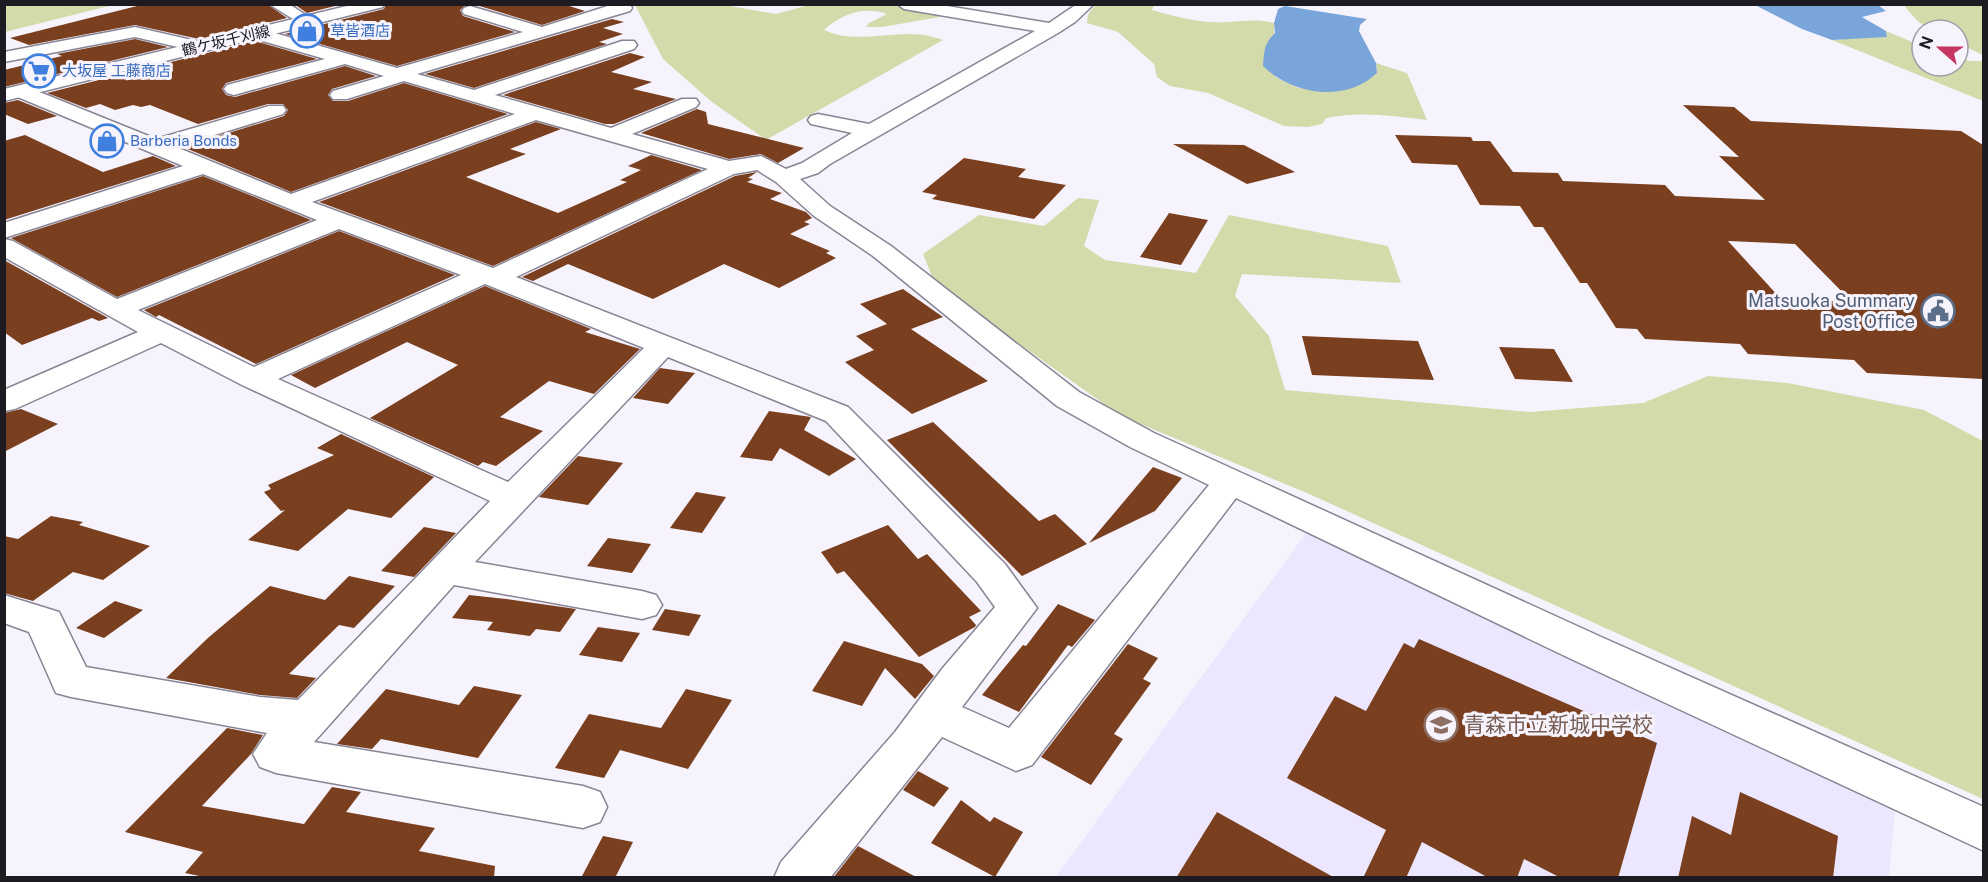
<svg xmlns="http://www.w3.org/2000/svg" width="1988" height="882" viewBox="0 0 1988 882" font-family="'Public Sans','Noto Sans JP',sans-serif">
  <rect width="100%" height="100%" fill="#f6f3fd"/>
  <polygon fill="#ede6ff" points="1306,533 1560,653 1874,797 1895,810 1889,877 1055,878"/>
  <g fill="#d3dbab">
    <polygon points="5,4 113,4 113,5 5,32"/>
    <path d="M 1099,4 L 1154,5 L 1152,10 C 1176,17 1202,24 1227,22 C 1244,21 1257,19 1274,23 L 1275,77 L 1299,88 L 1377,73 L 1376,63 L 1407,73 L 1427,120 C 1393,116 1360,111 1326,118 L 1322,124 L 1308,127 L 1284,126 L 1208,93 L 1170,86 L 1157,77 L 1154,64 L 1118,32 L 1087,23 C 1087,14 1091,8 1099,4 Z"/>
    <path d="M 635,5 L 724,5 L 776,14 L 809,5 L 888,5 L 935,13 L 940,17 L 882,27 L 866,27 L 869,23 L 887,14 C 863,6 842,14 824,30 C 856,45 891,30 924,35 C 931,36 937,38 943,40 L 766,140 L 712,102 L 663,59 Z"/>
    <path d="M 1904,5 L 1983,5 L 1983,55 L 1958,43 L 1958,30 C 1928,30 1922,29 1904,5 Z"/>
    <polygon points="1886,31 1922,46 1922,66 1958,66 1958,57 1970,61 1983,61 1983,101 1832,40 1887,36"/>
    <polygon points="1078,198 1099,200 1084,246 1105,260 1196,273 1229,215 1388,246 1401,283 1242,274 1235,296 1269,336 1285,390 1530,412 1643,403 1708,376 1788,383 1924,410 1983,441 1983,799 1307,493 1121,416 935,284 923,254 979,215 1044,226"/>
  </g>
  <g fill="#7aa5db">
    <polygon points="1755,5 1878,5 1886,11 1862,17 1886,31 1887,37 1832,40 1802,29"/>
    <path d="M 1285,6 L 1367,19 L 1360,25 L 1359,31 L 1376,63 L 1377,73 C 1346,103 1292,95 1263,66 C 1264,52 1264,43 1275,33 L 1274,23 L 1278,9 Z"/>
  </g>
  <g fill="#793f1e" fill-rule="evenodd">
    <polygon points="145,4 267,4 287,18 199,39 135,25 29,45 10,38"/>
    <polygon points="294,4 343,4 307,13"/>
    <polygon points="386,4 467,4 460,10 463,16 515,32 397,66 285,34 384,9"/>
    <polygon points="473,4 563,4 585,11 542,25"/>
    <polygon points="612,19 624,22 603,28 623,34 599,42 607,44 474,88 425,74"/>
    <polygon points="135,39 168,47 4,87 4,70 62,56 57,54"/>
    <polygon points="255,41 317,59 226,83 222,89 226,95 235,97 345,66 376,76 332,89 328,95 333,101 348,101 404,83 508,114 291,192 183,147 284,116 288,110 283,104 268,104 198,124 150,105 141,107 133,105 115,110 100,104 86,108 47,93"/>
    <polygon points="630,53 645,57 611,72 652,82 633,89 676,99 614,124 605,124 503,95"/>
    <polygon points="18,100 57,116 28,124 4,114 4,103"/>
    <path d="M 1683,105 L 1734,107 L 1751,121 L 1961,131 L 1983,145 L 1983,379 L 1867,373 L 1854,360 L 1748,354 L 1740,344 L 1645,339 L 1637,329 L 1616,328 L 1587,283 L 1580,283 L 1543,227 L 1534,227 L 1520,206 L 1480,205 L 1457,165 L 1412,163 L 1395,135 L 1471,137 L 1473,141 L 1490,141 L 1513,172 L 1558,173 L 1563,181 L 1665,185 L 1675,196 L 1765,200 L 1719,156 L 1739,157 ZM 1728,241 L 1795,244 L 1852,302 L 1781,299 Z"/>
    <polygon points="697,109 706,112 708,124 804,148 778,163 761,154 729,159 641,133"/>
    <polygon points="536,122 561,129 510,149 526,154 466,177 558,213 627,182 620,180 641,170 628,166 651,155 702,170 493,266 319,202"/>
    <polygon points="25,135 103,172 153,156 176,166 4,220 4,141"/>
    <polygon points="1173,144 1244,145 1295,172 1247,184"/>
    <polygon points="964,158 1026,169 1018,177 1066,185 1034,219 932,199 937,195 922,192"/>
    <polygon points="757,172 748,178 753,179 747,182 782,193 770,199 806,212 812,218 804,222 810,224 790,234 830,251 826,253 836,258 779,288 724,264 653,299 568,264 533,281 522,277 735,176"/>
    <polygon points="203,176 311,220 117,297 11,238"/>
    <polygon points="1169,213 1208,220 1181,265 1140,257"/>
    <polygon points="339,231 455,275 256,364 159,315 156,317 144,310"/>
    <polygon points="4,260 108,318 99,321 92,318 22,345 4,332"/>
    <polygon points="485,286 591,329 585,332 640,349 594,394 549,381 500,417 543,431 496,466 483,462 478,466 370,418 458,365 407,342 315,388 291,375"/>
    <polygon points="903,289 943,317 911,329 988,381 912,414 845,362 874,350 856,336 887,324 860,304"/>
    <polygon points="1302,336 1418,341 1434,380 1312,375"/>
    <polygon points="1499,347 1554,349 1573,382 1515,379"/>
    <polygon points="660,368 695,373 668,404 633,398"/>
    <polygon points="21,409 58,424 4,452 4,413"/>
    <polygon points="769,411 811,417 804,430 856,459 829,476 780,448 772,461 740,457"/>
    <polygon points="933,422 1039,521 1055,514 1087,544 1022,576 887,440"/>
    <polygon points="341,434 434,477 391,518 348,509 298,551 248,540 285,510 281,511 264,492 271,489 268,485 334,455 317,448"/>
    <polygon points="578,456 623,463 588,505 539,497"/>
    <polygon points="1153,467 1182,478 1155,511 1089,543"/>
    <polygon points="696,492 726,497 702,533 670,528"/>
    <polygon points="51,516 83,522 79,525 150,546 103,580 73,572 33,601 4,593 4,536 18,539"/>
    <polygon points="888,525 918,559 927,554 981,611 969,617 976,625 975,627 919,657 844,571 837,574 821,552"/>
    <polygon points="424,527 456,533 414,577 381,571"/>
    <polygon points="608,538 651,544 632,573 587,566"/>
    <polygon points="349,576 395,586 354,628 339,625 289,674 316,678 297,698 260,695 166,678 209,637 270,586 325,600"/>
    <polygon points="469,595 506,599 576,609 560,632 536,629 530,636 487,630 493,622 452,618"/>
    <polygon points="115,601 143,610 104,638 76,628"/>
    <polygon points="1058,604 1095,620 1072,647 1068,645 1019,712 982,695 1023,645 1026,646"/>
    <polygon points="665,609 701,615 689,636 652,630"/>
    <polygon points="598,627 640,633 622,662 579,655"/>
    <polygon points="1419,639 1657,743 1618,878 1561,878 1524,859 1517,878 1489,878 1422,842 1406,878 1363,878 1386,830 1287,778 1335,696 1366,711 1404,643 1414,648"/>
    <polygon points="844,641 922,664 934,676 915,699 885,668 862,706 812,691"/>
    <polygon points="1128,644 1158,658 1143,679 1151,683 1114,734 1123,739 1091,785 1041,757"/>
    <polygon points="474,686 522,695 478,758 381,739 372,749 337,744 386,689 459,705"/>
    <polygon points="686,689 732,700 688,769 620,750 604,778 555,768 589,714 661,728"/>
    <polygon points="227,728 263,735 251,754 202,806 304,824 332,787 361,792 346,812 435,828 419,851 495,866 494,878 209,878 185,873 203,852 125,832"/>
    <polygon points="918,771 949,788 934,807 903,790"/>
    <polygon points="1740,792 1838,836 1833,878 1678,878 1692,816 1731,835"/>
    <polygon points="961,800 990,822 994,817 1023,832 995,877 931,843"/>
    <polygon points="1217,812 1335,878 1176,878"/>
    <polygon points="603,836 633,842 615,878 581,878"/>
    <polygon points="858,846 918,878 833,878"/>
  </g>
  <g fill="none" stroke-linecap="round" stroke-linejoin="round">
    <defs>
      <g id="minor">
        <polygon points="269,4 289,4 315,21 307,26 301,24"/>
        <path d="M 614,4 L 630,4 L 632,8 L 630,11 L 417,74 L 474,90 L 622,41 L 634,41 L 637,45 L 634,49 L 495,95 L 611,128 L 682,99 L 696,99 L 699,103 L 696,107 L 632,134 L 729,161 L 761,156 L 786,169 L 802,163 L 852,133 L 811,124 L 808,120 L 811,116 L 818,114 L 869,124 L 1035,31 L 904,9 L 897,4 L 935,4 L 1049,23 L 1077,4 L 1094,4 L 1075,22 L 1058,33 L 830,164 L 818,173 L 800,179 L 830,206 L 891,246 L 1079,392 L 1154,433 L 1599,636 L 1984,807 L 1984,851 L 1569,658 L 1236,498 L 1032,765 L 1016,771 L 942,737 L 830,878 L 774,878 L 781,862 L 895,732 L 942,669 L 995,607 L 977,582 L 826,421 L 668,357 L 475,562 L 642,591 L 656,595 L 662,605 L 656,615 L 642,619 L 454,585 L 314,742 L 583,786 L 600,792 L 607,807 L 600,822 L 583,828 L 276,773 L 260,767 L 253,754 L 267,733 L 71,697 L 56,693 L 29,632 L 4,623 L 4,595 L 59,612 L 86,667 L 260,697 L 298,700 L 490,501 L 242,385 L 161,343 L 15,409 L 4,411 L 4,390 L 138,332 L 4,257 L 4,239 L 13,241 L 117,299 L 317,220 L 203,174 L 4,238 L 4,223 L 183,166 L 13,95 L 10,91 L 13,87 L 27,87 L 156,139 L 269,106 L 283,106 L 286,110 L 283,114 L 176,147 L 291,194 L 515,114 L 404,81 L 347,99 L 333,99 L 330,95 L 333,91 L 384,76 L 345,64 L 234,95 L 227,93 L 224,89 L 227,85 L 325,59 L 252,38 L 250,34 L 252,30 L 264,30 L 397,68 L 523,32 L 464,14 L 462,11 L 464,8 L 470,6 L 542,27 ZM 536,120 L 708,169 L 493,268 L 312,202 ZM 757,170 L 776,182 L 814,216 L 873,256 L 1057,406 L 1130,447 L 1209,485 L 1009,728 L 962,707 L 1037,608 L 1005,564 L 848,407 L 516,277 L 734,174 ZM 339,229 L 461,275 L 254,367 L 138,310 ZM 485,284 L 644,348 L 508,482 L 278,379 Z"/>
        <polygon points="135,27 205,43 208,47 205,51 199,52 135,37 4,62 4,52"/>
      </g>
      <polygon id="secondary" points="355,4 384,4 383,7 4,101 4,89"/>
    </defs>
    <use href="#minor" stroke="#898494" stroke-width="3"/>
    <use href="#secondary" stroke="#898494" stroke-width="3"/>
    <use href="#minor" fill="#fff" fill-rule="evenodd"/>
    <use href="#secondary" fill="#fff" fill-rule="evenodd"/>
  </g>
  <defs>
    <symbol id="shop-ring" viewBox="-11 -11 22 22"><circle r="9.5" fill="#f6f3fd" stroke="#3f7fe0" stroke-width="1.5"/><path d="M-5-2.5h2.3a2.7 3.5 0 0 1 5.4 0H5L5.5 6h-11ZM-1.5-2.5h3a1.5 2.3 0 0 0-3 0Z" fill="#3f7fe0"/></symbol>
    <symbol id="supermarket-ring" viewBox="-11 -11 22 22"><circle r="9.5" fill="#f6f3fd" stroke="#3f7fe0" stroke-width="1.5"/><path d="M-6-5.5h2.5l.6 2H6L4.5 2H-2.5L-4.4-4H-6ZM-1.5 3.2a1.3 1.3 0 1 0 .1 0ZM3 3.2a1.3 1.3 0 1 0 .1 0Z" fill="#3f7fe0"/></symbol>
    <symbol id="civic-ring" viewBox="-11 -11 22 22"><circle r="9.5" fill="#f6f3fd" stroke="#5c6f8a" stroke-width="1.5"/><path d="M-.6-6.5H3V-4.5H.6V-3L4-1V1h2V6H-6V1h2V-1L-.6-3ZM-1.2 2.5V6h2.4V2.5Z" fill="#5c6f8a"/></symbol>
    <symbol id="school-ring" viewBox="-11 -11 22 22"><circle r="9.5" fill="#f6f3fd" stroke="#8d6e63" stroke-width="1.5"/><path d="M0-5L7-2L0 1L-7-2ZM-4 1L0 2.5L4 1V4Q0 6-4 4Z" fill="#8d6e63"/></symbol>
  </defs>
  <g fill-rule="evenodd">
    <use href="#shop-ring" x="288" y="12" width="38" height="38"/>
    <use href="#supermarket-ring" x="20" y="52" width="38" height="38"/>
    <use href="#shop-ring" x="88" y="122" width="38" height="38"/>
    <use href="#civic-ring" x="1919" y="292" width="38" height="38"/>
    <use href="#school-ring" x="1422" y="706" width="38" height="38"/>
  </g>
  <g text-anchor="middle" stroke-width="6" stroke-linejoin="round" paint-order="stroke">
    <g font-size="15" fill="#366cbe" stroke="#f6f3fd" text-anchor="start">
      <text x="330" y="36">草皆酒店</text>
      <text x="62" y="76">大坂屋 工藤商店</text>
      <text x="130" y="146">Barberia Bonds</text>
    </g>
    <g font-size="15" fill="#1d1b21" stroke="#f6f3fd">
      <text transform="translate(226 41) rotate(-13)" y="5">鶴ケ坂千刈線</text>
    </g>
    <g font-size="18" fill="#4e5e75" stroke="#f6f3fd" text-anchor="end">
      <text x="1915" y="307">Matsuoka Summary<tspan x="1915" dy="21">Post Office</tspan></text>
    </g>
    <g font-size="21" fill="#785e54" stroke="#f6f3fd" text-anchor="start">
      <text x="1464" y="732">青森市立新城中学校</text>
    </g>
  </g>
  <rect width="1988" height="882" fill="none" stroke="#1d1b21" stroke-width="12"/>
  <g transform="translate(1940 48) rotate(291)"><circle r="28" fill="#f6f3fd" stroke="#9f9da5" stroke-width="1.5"/>
  <path d="M0-4.5L10 22L0 15L-10 22Z" fill="#c53762"/>
  <text y="-9" font-size="16" font-weight="bold" text-anchor="middle" fill="#1d1b21">N</text>
  </g>
</svg>
